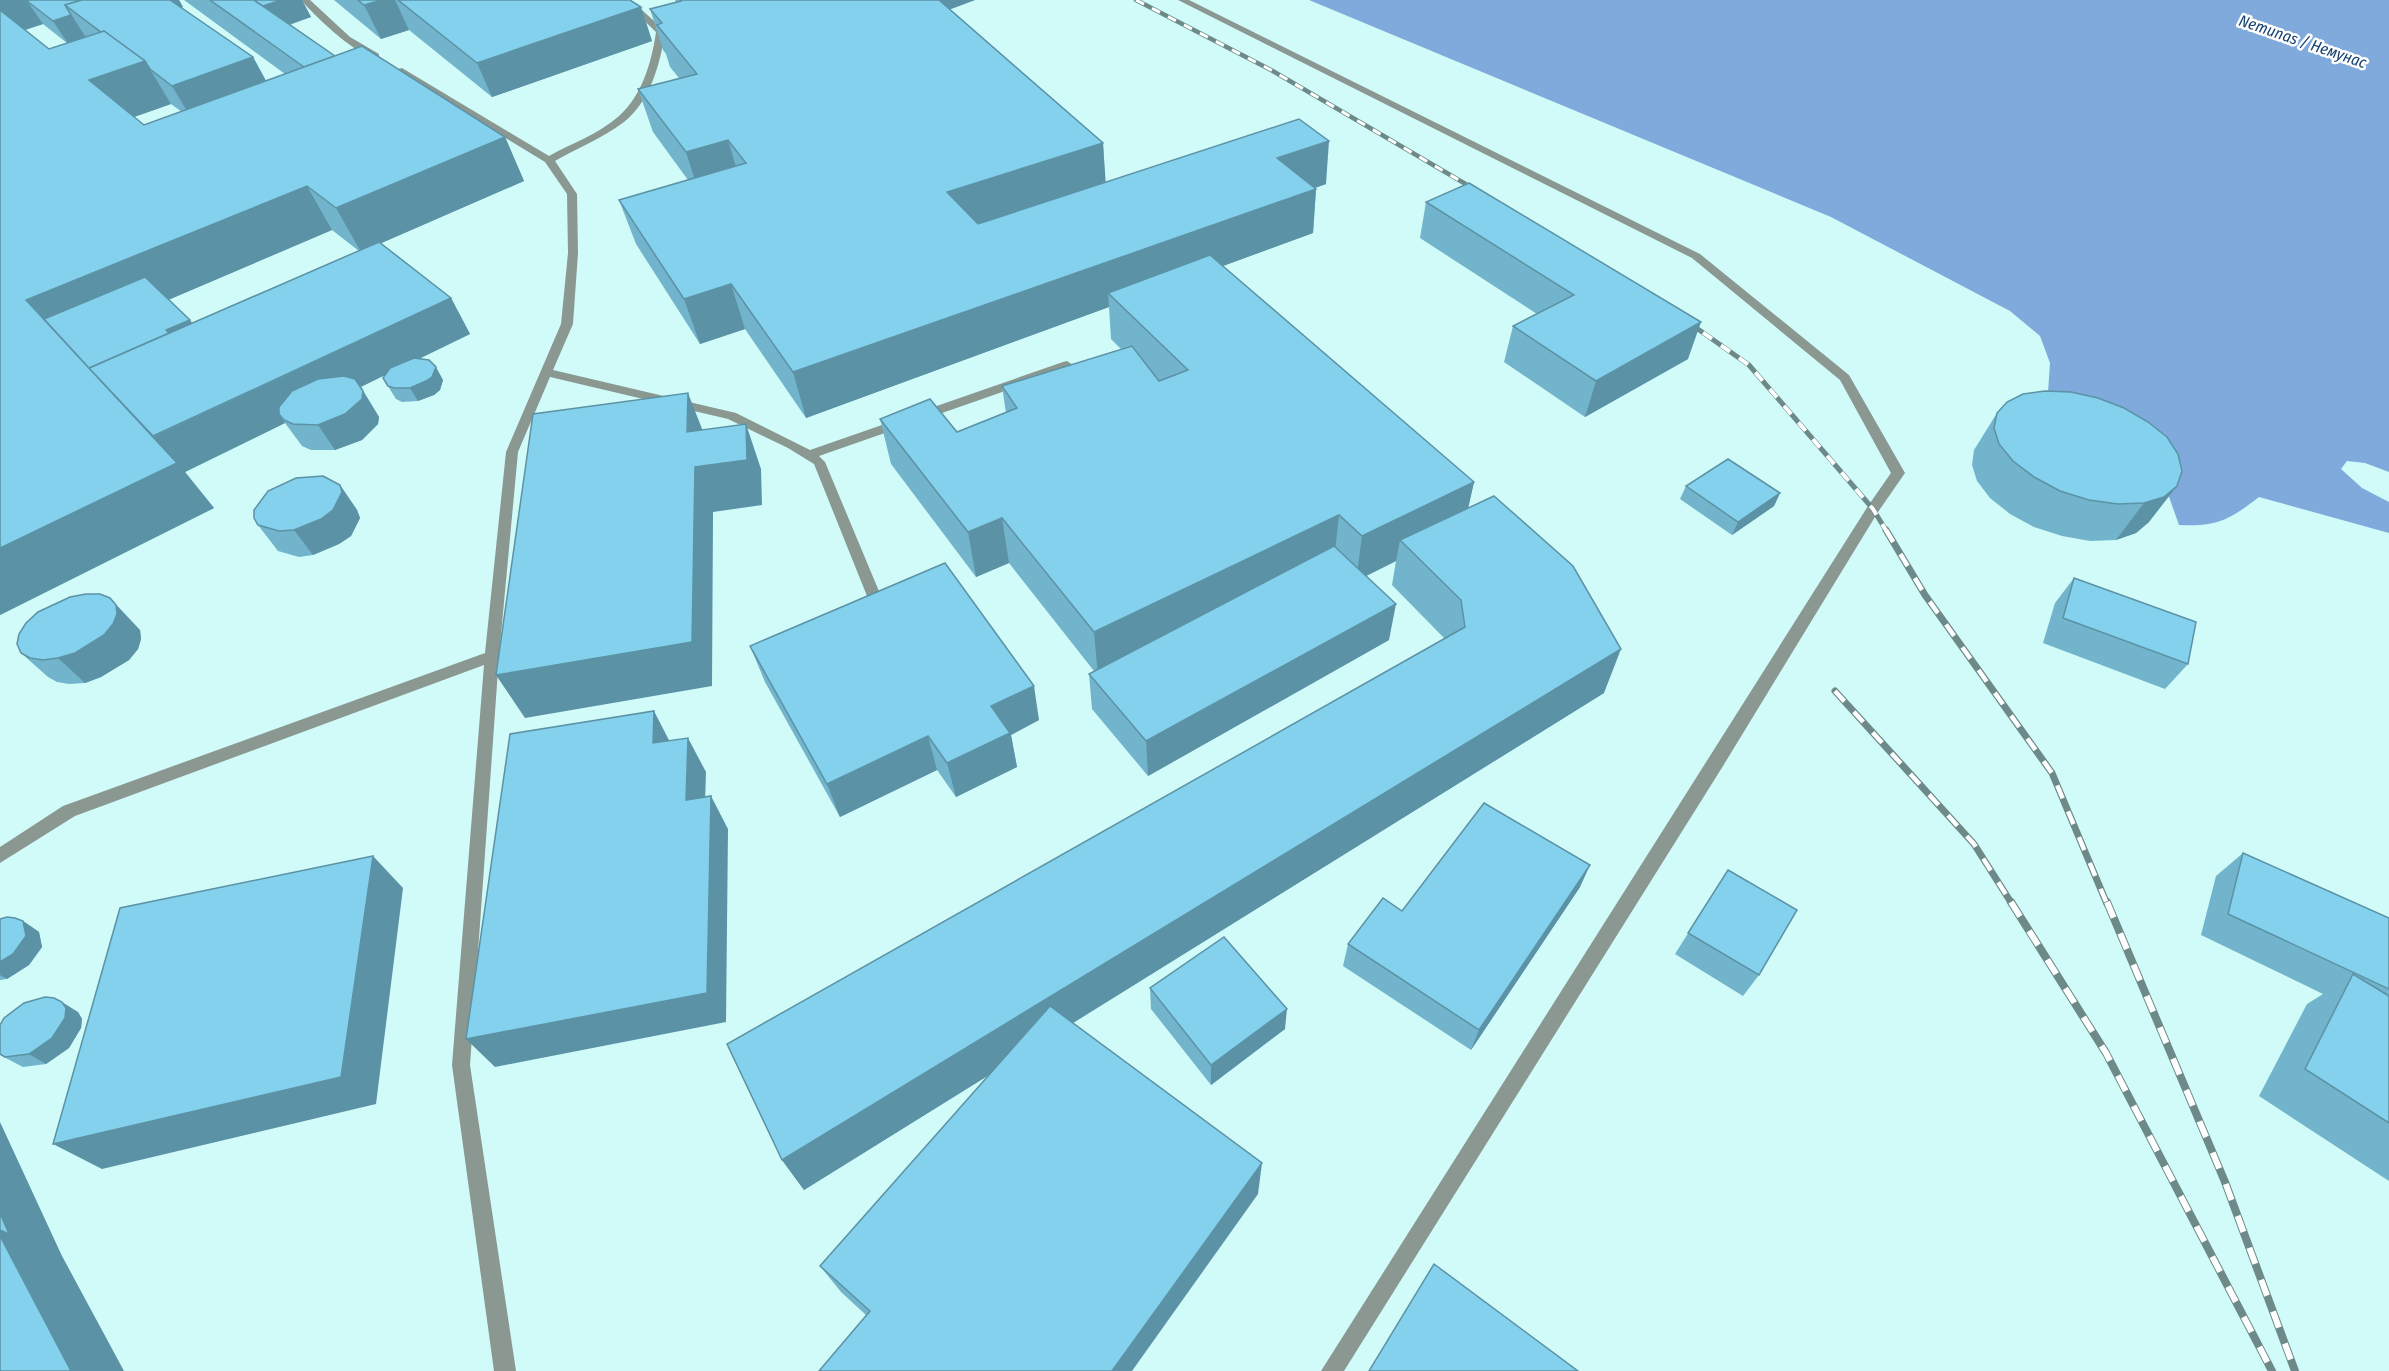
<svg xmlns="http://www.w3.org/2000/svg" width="2389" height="1371" viewBox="0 0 2389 1371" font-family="'Fira Sans Condensed',sans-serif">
  <rect width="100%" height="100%" fill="#d1fbf8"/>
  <path fill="#7faadb" d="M 1309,0 L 2389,0 L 2389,472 L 2365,463 L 2347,461 L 2341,469 L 2362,488 L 2389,502 L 2389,533 L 2259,497 C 2229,520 2217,527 2179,525 L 2168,494 L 2048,392 L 2050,363 L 2040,336 L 2010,311 L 1831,217 Z"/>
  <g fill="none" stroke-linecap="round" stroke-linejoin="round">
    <g fill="#8a9891" fill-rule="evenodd">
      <path d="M 301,0 L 310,0 L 350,37 L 379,54 L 379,58 C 360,60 314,15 301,0 Z"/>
      <polygon points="1178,0 1189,0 1700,254 1849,375 1905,473 1878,512 1723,766 1344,1371 1321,1371 1868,506 1891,473 1840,380 1692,258"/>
      <path d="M 632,1 L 665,31 C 661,62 650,102 624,122 C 603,138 577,148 555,161 L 577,194 L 578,253 L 573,324 L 553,370 L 736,413 L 810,450 L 1063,362 L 1067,361 L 1073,365 L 1071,368 L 819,456 L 825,462 L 881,596 L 874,601 L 867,596 L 814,464 L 788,448 L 728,419 L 550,377 L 518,452 L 499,656 L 470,1065 L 516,1371 L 494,1371 L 452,1065 L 484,665 L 75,816 L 0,863 L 0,847 L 63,806 L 485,653 L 506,452 L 561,324 L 568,253 L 567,194 L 545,162 L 394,70 L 402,68 L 549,156 C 572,143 599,134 619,116 C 642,96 652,61 656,32 L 629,6 L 628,4 Z"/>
    </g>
    <defs>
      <polyline id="rail-far3" points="1136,0 1271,70 1481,193"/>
      <polyline id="rail-far2" points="1685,320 1749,365 1873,509 1887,532"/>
      <g id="rail-far1">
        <polyline points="1886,530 1925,595 2052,773 2107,904"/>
        <polyline points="1835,691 1974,844 2012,904"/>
      </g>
      <g id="rail">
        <polyline points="2011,902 2106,1053 2272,1371"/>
        <polyline points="2107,902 2225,1182 2295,1371"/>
      </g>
    </defs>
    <use href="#rail-far3" stroke="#6d8a88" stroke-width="4.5"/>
    <use href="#rail-far2" stroke="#6d8a88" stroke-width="5"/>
    <use href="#rail-far1" stroke="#6d8a88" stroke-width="7"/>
    <use href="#rail" stroke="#6d8a88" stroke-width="8"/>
    <use href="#rail-far3" stroke="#fefefe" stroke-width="3" stroke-dasharray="9" stroke-linecap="butt"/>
    <use href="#rail-far2" stroke="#fefefe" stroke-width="4" stroke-dasharray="11" stroke-linecap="butt"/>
    <use href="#rail-far1" stroke="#fefefe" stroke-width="4.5" stroke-dasharray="14" stroke-linecap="butt"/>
    <use href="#rail" stroke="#fefefe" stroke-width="6" stroke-dasharray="17" stroke-linecap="butt"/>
  </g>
  <g fill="#71b4cb" fill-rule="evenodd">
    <path d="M 0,0 L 179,0 L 183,7 L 181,8 L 253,57 L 266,81 L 285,74 L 184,0 L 302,0 L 311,17 L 290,25 L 335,56 L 505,137 L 524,181 L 381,243 L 451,298 L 470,334 L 419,359 L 443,380 L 440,390 L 434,395 L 418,401 L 402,402 L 396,399 L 383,378 L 385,375 L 361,387 L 379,417 L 378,424 L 362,440 L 335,450 L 311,450 L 302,446 L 285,423 L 185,472 L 214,508 L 0,615 ZM 43,24 L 67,43 L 49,49 L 25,30 ZM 171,104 L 182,112 L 144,125 L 134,117 ZM 332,230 L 359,251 L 192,323 L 168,300 Z"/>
    <polygon points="334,0 630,0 641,7 652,41 492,97 409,30 381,39"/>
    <polygon points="675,0 975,0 950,9 1103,143 1105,182 1326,184 1315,188 1316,189 1313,233 1223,266 1474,482 1468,508 1604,693 1073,1023 1258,1194 866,1315 841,1292 820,1266 989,1075 804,1190 782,1160 1445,639 1392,585 1396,561 1366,576 1389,640 1148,776 1092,709 1089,674 1094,671 1009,563 976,577 891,464 880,419 957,432 1006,413 1002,386 1121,349 1111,339 1109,307 806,418 745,329 700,344 636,244 619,200 688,180 653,132 638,89 679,78 670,67 666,54 663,50 650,9 676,2"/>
    <polygon points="1426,202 1688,359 1585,417 1504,362 1513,326 1537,314 1420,238"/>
    <polygon points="2124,408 2149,522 2136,533 2116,540 2090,541 2062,536 2034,527 2010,514 1990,498 1977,481 1972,465 1974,450 1997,413"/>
    <polygon points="340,485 357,510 360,518 351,536 339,544 313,555 299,557 278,551 258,525"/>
    <polygon points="1686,486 1780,493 1774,506 1732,535 1680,499"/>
    <polygon points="2074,578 2188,664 2165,689 2043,643 2055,603"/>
    <polygon points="140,630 141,639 138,649 129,660 101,677 85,683 69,684 57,682 48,677 21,653"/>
    <polygon points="750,646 1039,720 1011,735 1017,767 956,797 937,770 840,817 765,682"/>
    <polygon points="2243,853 2389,918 2389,1181 2259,1096 2307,1004 2323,994 2201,935 2216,876"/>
    <polygon points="1728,870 1759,975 1743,996 1675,954"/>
    <polygon points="1580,887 1471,1050 1343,966 1348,944 1402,911"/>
    <polygon points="0,919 23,921 39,932 42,947 29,965 7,979 0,980"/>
    <polygon points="1150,988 1285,1029 1211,1085 1151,1009"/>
    <polygon points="78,1012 82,1019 81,1028 69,1048 46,1064 23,1067 0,1055"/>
  </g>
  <g fill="#5c92a5">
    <polygon points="0,0 179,0 183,7 102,34 65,5 87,39 69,45 53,21 27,1 43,24 0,38"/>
    <polygon points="281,0 302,0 311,17 275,29 262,6"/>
    <polygon points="382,0 395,0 409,30 381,39 364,5"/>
    <polygon points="919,0 975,0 922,20"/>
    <polygon points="641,7 652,41 492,97 477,63"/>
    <polygon points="253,57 272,92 193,121 172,86"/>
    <polygon points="145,61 171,104 117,123 89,80"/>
    <polygon points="505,137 524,181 361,252 336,208"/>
    <polygon points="728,140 741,184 700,196 686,152"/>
    <polygon points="1329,141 1326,184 1275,202 1277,158"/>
    <polygon points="1103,143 1106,187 954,237 947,192"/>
    <polygon points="307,186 332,230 65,344 26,300"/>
    <polygon points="1316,189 1313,233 1119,304 1108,293 1109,307 806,418 793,372"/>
    <polygon points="731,284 745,329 700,344 684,299"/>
    <polygon points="451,298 470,334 288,422 279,414 285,423 185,472 214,508 0,615 0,548 153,437"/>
    <polygon points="190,320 208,346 188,355 166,330"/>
    <polygon points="1701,322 1688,359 1585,417 1596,381"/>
    <polygon points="436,367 443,380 440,390 434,395 418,401 410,388"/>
    <polygon points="363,391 379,417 378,424 362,440 335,450 318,425"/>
    <polygon points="688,393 706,439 746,424 761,469 762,505 713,512 712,686 525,718 496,675 687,432"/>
    <polygon points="1474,482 1464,527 1400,540 1396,561 1356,581 1362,536"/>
    <polygon points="340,485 357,510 360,518 351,536 339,544 313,555 294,530"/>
    <polygon points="2177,486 2149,522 2136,533 2116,540 2144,503"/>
    <polygon points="1780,493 1774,506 1732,535 1738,522"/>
    <polygon points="1339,515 1334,560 1098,676 1094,632"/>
    <polygon points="1002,518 1009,563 976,577 968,532"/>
    <polygon points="110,598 140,630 141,639 138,649 129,660 101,677 85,683 58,658"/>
    <polygon points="1396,604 1389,640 1148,776 1146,741"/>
    <polygon points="1621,649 1604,693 804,1190 782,1160"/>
    <polygon points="1034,686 1039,720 1011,735 1017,767 956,797 947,763 991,706"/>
    <polygon points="654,711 672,746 653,743"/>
    <polygon points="928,736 937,770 840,817 827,784"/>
    <polygon points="688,738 706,772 704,833 686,800"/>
    <polygon points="711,796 728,829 726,1022 495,1067 466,1039"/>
    <polygon points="373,856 403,888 376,1104 102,1169 53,1144"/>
    <polygon points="1590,865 1580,887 1471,1050 1479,1030"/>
    <polygon points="23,921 39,932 42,947 29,965 7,979 0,975 0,962"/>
    <polygon points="62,1002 78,1012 82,1019 81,1028 69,1048 46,1064 29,1054"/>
    <polygon points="1287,1009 1285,1029 1211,1085 1211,1065"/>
    <polygon points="0,1122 62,1256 124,1371 71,1371 0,1236"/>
    <polygon points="1262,1163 1258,1194 1132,1371 1112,1371"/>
  </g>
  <g fill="#83d1ec" stroke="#5c92a5" stroke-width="1.5">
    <polygon points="29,0 82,0 65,5 71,15 53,21 27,1"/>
    <polygon points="82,0 170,0 253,57 172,86 150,69 145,61 104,31 101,32 65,5"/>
    <polygon points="210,0 254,0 335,56 304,67"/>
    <polygon points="254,0 281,0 263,6"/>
    <polygon points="358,0 382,0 364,5"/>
    <polygon points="398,0 630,0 641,7 477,63"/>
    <polygon points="680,0 939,0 1103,143 947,192 978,224 1299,119 1329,141 1277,158 1316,189 793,372 731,284 684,299 619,200 746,163 728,140 686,152 638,89 697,74 657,25 662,23 650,9 681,1"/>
    <polygon points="0,10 49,49 104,31 145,61 89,80 144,125 362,46 505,137 336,208 307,186 26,300 177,463 0,548"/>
    <polygon points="1469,183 1701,322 1596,381 1513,326 1574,295 1426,202"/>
    <polygon points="379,242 451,298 153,436 89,368"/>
    <polygon points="1210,255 1474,482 1362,536 1339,515 1094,632 1002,518 968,532 880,419 930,399 957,432 1017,408 1002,386 1132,346 1159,381 1188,370 1108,293"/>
    <polygon points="145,277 190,320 166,330 169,333 89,368 44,319"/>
    <polygon points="414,358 429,360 436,367 432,377 426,381 410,388 394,388 388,386 383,378 390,368"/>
    <polygon points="344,376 355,379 363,391 362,399 345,414 318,425 293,424 284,420 279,414 279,407 292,391 318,379"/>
    <polygon points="2045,391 2071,392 2098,398 2124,408 2148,422 2167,437 2178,454 2182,471 2177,486 2164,497 2144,503 2118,504 2089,500 2060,491 2034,477 2013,461 1999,444 1994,428 1997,413 2007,402 2023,394"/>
    <polygon points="688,393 687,432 746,424 747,460 695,467 692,642 496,675 533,414"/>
    <polygon points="1728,459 1780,493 1738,522 1686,486"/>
    <polygon points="323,476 340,485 342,492 333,510 321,519 294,530 279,531 258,525 254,518 254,510 268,491 296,478"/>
    <polygon points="1494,496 1573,566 1621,649 782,1160 727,1044 1465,627 1461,600 1400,540"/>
    <polygon points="1334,546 1396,604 1146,741 1089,674"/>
    <polygon points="945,563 1034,686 991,706 1010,733 947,763 928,736 827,784 750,646"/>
    <polygon points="2074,578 2196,622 2188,664 2063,618"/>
    <polygon points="86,594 100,594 110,598 116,605 117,614 113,624 104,635 75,653 58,658 43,660 30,658 21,653 17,644 19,634 26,623 38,612 70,597"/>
    <polygon points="654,711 653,743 688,738 686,800 711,796 707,993 466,1039 510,734"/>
    <polygon points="1484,803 1590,865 1479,1030 1348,944 1383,898 1402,911"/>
    <polygon points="2243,853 2389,918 2389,989 2228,914"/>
    <polygon points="373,856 341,1077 53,1144 120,908"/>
    <polygon points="1728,870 1797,910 1759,975 1688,933"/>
    <polygon points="7,917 15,918 23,921 26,936 13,954 0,962 0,919"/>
    <polygon points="1224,937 1287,1009 1211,1065 1150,988"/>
    <polygon points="2353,974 2389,996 2389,1123 2305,1069"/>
    <polygon points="45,997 54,998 62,1002 66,1008 65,1018 52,1038 29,1054 5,1057 0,1054 0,1025 4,1018 24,1003"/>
    <polygon points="1050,1006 1262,1163 1112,1371 819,1371 870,1311 820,1266"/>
    <polygon points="0,1213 9,1234 0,1230"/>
    <polygon points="0,1236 71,1371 0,1371"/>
    <polygon points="1434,1264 1578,1371 1369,1371"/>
  </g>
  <g text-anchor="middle" stroke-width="5" stroke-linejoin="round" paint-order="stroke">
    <g font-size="16" font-style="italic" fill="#154270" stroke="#fefefe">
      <text transform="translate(2303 41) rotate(19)" y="6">Nemunas / Немунас</text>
    </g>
  </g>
</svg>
